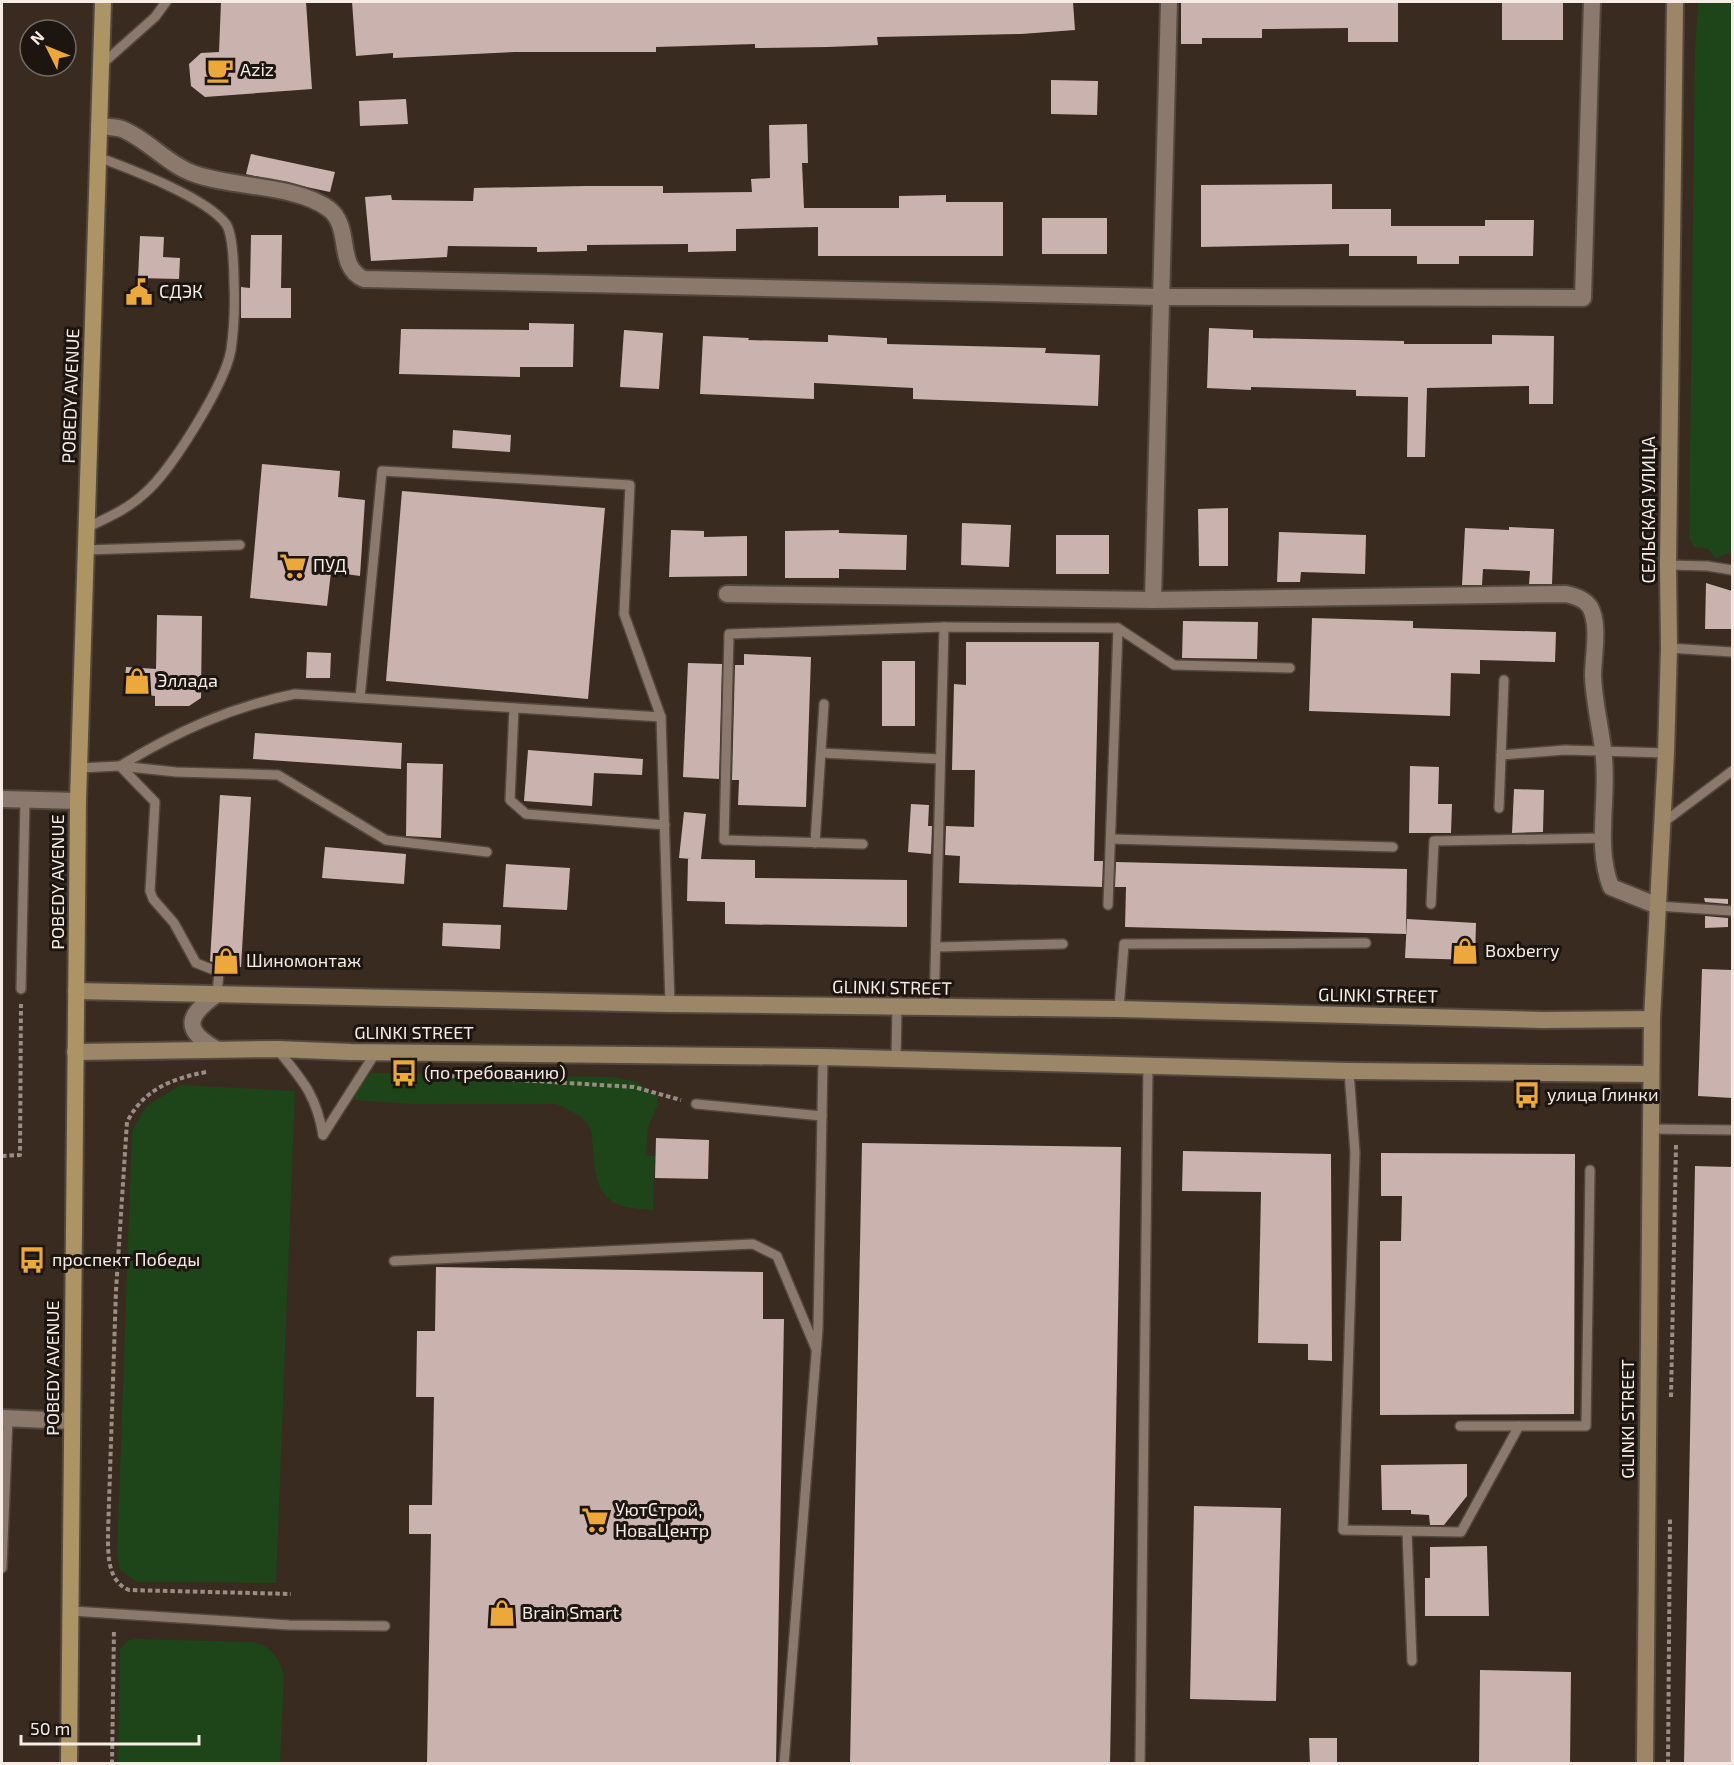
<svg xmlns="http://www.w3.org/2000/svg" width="1734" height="1765" viewBox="0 0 1734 1765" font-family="'Exo 2',sans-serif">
  <rect width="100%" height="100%" fill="#392b20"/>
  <g fill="#1d4519">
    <polygon points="1698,2 1732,2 1732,552 1715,558 1709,549 1694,547 1689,538 1695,47"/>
    <path d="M 371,1073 L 614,1077 L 637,1082 L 658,1096 L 657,1106 L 648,1128 L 646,1156 L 655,1156 L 653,1210 C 607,1208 596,1197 593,1151 C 592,1145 593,1133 590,1128 C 585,1116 567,1109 556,1104 L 410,1104 L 355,1100 L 356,1092 Z"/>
    <polygon points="181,1085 295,1091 276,1583 137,1582 120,1570 117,1555 132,1131 146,1106"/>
    <path d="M 134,1639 L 251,1642 C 270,1644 278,1657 284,1674 L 280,1763 L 118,1763 L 120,1649 L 127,1641 Z"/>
  </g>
  <g fill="#cab2af">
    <polygon points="221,2 306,2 312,89 205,97 191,86 189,64 201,53 219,52"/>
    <polygon points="352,2 1073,2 1075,30 1021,34 877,37 878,45 828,47 755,48 755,44 656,47 656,52 515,52 393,58 393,53 356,56"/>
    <polygon points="1181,2 1398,2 1398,42 1348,42 1348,28 1262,29 1262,38 1202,38 1202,44 1181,44"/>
    <rect x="1502" y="2" width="61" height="38"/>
    <polygon points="1051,80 1098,81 1097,115 1051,114"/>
    <polygon points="406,99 408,124 360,126 359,101"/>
    <polygon points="807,124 808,163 802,163 804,208 899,208 899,196 946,195 946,202 1003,202 1003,256 818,256 818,227 736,229 736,251 688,252 688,244 587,245 587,251 537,252 537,247 448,246 447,257 371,261 365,197 391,195 392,200 473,201 474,188 585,186 663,186 663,193 752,192 751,179 770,178 769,125"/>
    <polygon points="251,154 335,172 330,192 246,174"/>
    <polygon points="1332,184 1332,209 1391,209 1391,226 1485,226 1485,220 1534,220 1533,256 1459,256 1459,264 1417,264 1417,256 1349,256 1349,244 1201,247 1201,185"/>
    <rect x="1042" y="218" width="65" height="36"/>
    <polygon points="251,235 282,235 281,288 291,288 291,318 241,318 241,287 250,288"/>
    <polygon points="140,236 164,237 163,257 180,258 179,279 138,278"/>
    <polygon points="529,323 574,324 573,367 520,367 520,377 399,374 401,329 529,330"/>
    <polygon points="1209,328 1253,330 1253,338 1404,341 1404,344 1492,344 1492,335 1554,336 1553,404 1529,404 1529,386 1427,388 1425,457 1407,457 1408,397 1356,396 1356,390 1251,387 1251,390 1207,388"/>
    <polygon points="624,330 663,333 659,389 620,387"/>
    <polygon points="828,335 887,338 887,344 1046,348 1045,353 1100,355 1098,406 913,399 913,388 814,383 814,399 700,394 703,336 749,338 748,340 828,342"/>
    <polygon points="453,430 511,435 510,452 452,448"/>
    <polygon points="262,464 340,471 338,497 365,500 360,576 331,572 327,606 250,598"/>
    <polygon points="402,491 605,508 588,699 386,681"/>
    <polygon points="1228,508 1228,566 1199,566 1198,509"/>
    <polygon points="962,523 1011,525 1009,567 961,565"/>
    <polygon points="1509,527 1554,529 1552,584 1529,584 1530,571 1483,569 1482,585 1462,585 1465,528 1509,530"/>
    <polygon points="671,530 704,531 704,537 747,536 747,576 669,577"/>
    <polygon points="839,530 839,533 907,535 906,570 839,569 839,578 785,578 785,531"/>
    <polygon points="1279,532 1366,535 1365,574 1301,572 1300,582 1277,582"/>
    <rect x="1056" y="535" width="53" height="39"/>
    <polygon points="1706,583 1732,591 1732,629 1705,629"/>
    <polygon points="157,615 202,616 201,698 189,706 155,706 155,696 124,693 126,667 156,669"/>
    <polygon points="1312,618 1413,621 1413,628 1556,632 1555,662 1480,660 1480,674 1451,673 1450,716 1309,711"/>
    <polygon points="1183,621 1258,622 1257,659 1182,658"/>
    <polygon points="966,642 1099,642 1094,861 1103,861 1102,887 959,883 960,856 945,855 946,826 974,827 975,770 952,770 954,684 966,685"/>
    <polygon points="307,652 331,653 330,678 306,678"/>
    <polygon points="744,654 811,657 806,807 738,805 739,780 732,780 735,665 744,665"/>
    <rect x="882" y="661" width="33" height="65"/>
    <polygon points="688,663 722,664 719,779 683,777"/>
    <polygon points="255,733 402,743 401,769 253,759"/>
    <polygon points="528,750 643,759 642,775 594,773 592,806 524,801"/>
    <polygon points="407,763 443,764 441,838 406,836"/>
    <polygon points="1410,766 1439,767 1438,804 1452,804 1451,833 1409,833"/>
    <polygon points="1514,789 1544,790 1543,832 1512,833"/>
    <polygon points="220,795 251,797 241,967 223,967 210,961"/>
    <polygon points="911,804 929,805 928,826 932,826 931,854 908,852"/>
    <polygon points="684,812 706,814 701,859 755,860 755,878 907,880 907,927 725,924 725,902 687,901 688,859 691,859 679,858"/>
    <polygon points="325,847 406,854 404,884 322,878"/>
    <polygon points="1116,862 1407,869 1406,934 1125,927 1126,887 1115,887"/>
    <polygon points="506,864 570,868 567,910 503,907"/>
    <polygon points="1704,898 1728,899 1728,904 1705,902"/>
    <polygon points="1705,916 1728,918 1728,927 1705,928"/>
    <polygon points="1407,919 1476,923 1475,960 1405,958"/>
    <polygon points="443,923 501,925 500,949 442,946"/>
    <polygon points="1702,969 1732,970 1732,1098 1698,1096"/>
    <polygon points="656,1138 709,1140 708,1179 655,1178"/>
    <polygon points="862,1143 1121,1147 1110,1764 850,1764"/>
    <polygon points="1183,1151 1331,1154 1332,1361 1308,1360 1308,1344 1258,1343 1261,1192 1182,1191"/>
    <polygon points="1381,1153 1575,1154 1574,1414 1380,1415 1380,1241 1401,1241 1402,1196 1381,1196"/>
    <polygon points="1695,1166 1732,1167 1732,1764 1684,1764"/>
    <polygon points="436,1267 763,1272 763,1319 784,1319 776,1764 427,1764 431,1534 409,1534 409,1505 432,1505 434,1397 416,1397 417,1331 435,1331"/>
    <polygon points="1467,1464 1467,1496 1444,1525 1430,1525 1429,1515 1411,1514 1411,1510 1382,1510 1381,1465"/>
    <polygon points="1194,1506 1281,1508 1276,1701 1190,1699"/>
    <polygon points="1487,1546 1489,1616 1425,1616 1425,1578 1430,1578 1430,1547"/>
    <polygon points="1480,1670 1571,1672 1570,1764 1479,1764"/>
    <polygon points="1309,1738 1337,1738 1337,1764 1310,1764"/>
  </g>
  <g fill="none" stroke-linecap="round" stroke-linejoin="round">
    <defs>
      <g id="service">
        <polyline points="101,65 155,17 166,2"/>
        <path d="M 86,528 C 107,518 128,509 145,493 C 171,471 225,384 231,350 C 234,329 235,304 234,282 C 234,269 233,234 226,224 C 206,197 130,169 98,157"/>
        <polyline points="85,550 240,545"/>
        <polyline points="1668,565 1707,566 1732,570"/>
        <polyline points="1669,648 1732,652"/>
        <polyline points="360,698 382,471 630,485 624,614 661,717 670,1004"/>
        <polyline points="514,708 510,800 526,814 665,825"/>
        <polyline points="821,753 940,759"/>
        <polyline points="1501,755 1565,750 1666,753"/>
        <path d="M 120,766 C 176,732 230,707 295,694 L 661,717"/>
        <polyline points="120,766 155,802 150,891 153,899 174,923 196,963 219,972 217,994"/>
        <polyline points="79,768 120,766 176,772 278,775 386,840 487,852"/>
        <polyline points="1499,808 1504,680"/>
        <polyline points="1664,822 1732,771"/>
        <polyline points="1111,839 1393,847"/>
        <polyline points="815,843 824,704"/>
        <polyline points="863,844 724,840 729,634 944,627 1118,628 1174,665 1290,668"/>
        <polyline points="1431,904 1434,841 1603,838"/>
        <polyline points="1108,905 1118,628"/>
        <polyline points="1658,906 1732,911"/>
        <polyline points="937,947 1063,944"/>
        <polyline points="21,989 25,800"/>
        <polyline points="934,1008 944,627"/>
        <polyline points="1119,1009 1124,944 1366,943"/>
        <path d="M 277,1049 C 302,1080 316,1094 323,1135"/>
        <polyline points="896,1059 897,1007"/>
        <polyline points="1349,1071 1355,1153 1343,1530 1461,1532 1519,1426"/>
        <polyline points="696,1104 822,1116"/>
        <polyline points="1650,1129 1732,1130"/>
        <polyline points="323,1135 374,1055 378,1054"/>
        <polyline points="394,1261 753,1244 777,1256 816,1349"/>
        <polyline points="1460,1426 1586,1426 1590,1170"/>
        <polyline points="1407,1532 1412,1661"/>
        <polyline points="2,1568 8,1418"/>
        <polyline points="72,1611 289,1625 385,1626"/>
        <polyline points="784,1764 818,1329 823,1057"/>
        <polyline points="1140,1764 1148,1065"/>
      </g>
      <g id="minor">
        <path d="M 99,126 C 106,127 115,127 122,129 C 147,139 166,163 192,173 C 230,188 296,184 329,209 C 353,228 335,266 364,279 L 1161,297 L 1583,298 L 1592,2"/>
        <path d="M 727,594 L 1153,600 L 1566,594 C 1575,596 1585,599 1590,607 C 1600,625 1593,656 1593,676 C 1594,702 1600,724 1603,749 C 1610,794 1594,844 1611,887 L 1658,906"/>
        <polyline points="1153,600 1169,2"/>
        <polyline points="2,799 78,801"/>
        <path d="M 216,1049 C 181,1029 188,1015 217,994"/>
        <polyline points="2,1418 72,1421"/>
      </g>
      <g id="secondary">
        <polyline points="76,991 670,1004 1119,1009 1542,1020 1652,1019"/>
        <polyline points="75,1052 277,1049 351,1052 823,1057 1349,1071 1651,1074"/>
        <polyline points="1645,1764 1652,1019 1666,753 1669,648 1668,565 1675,2"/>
      </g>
      <polyline id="primary" points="69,1764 78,801 103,2"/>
    </defs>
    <use href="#service" stroke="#53483e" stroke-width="12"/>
    <use href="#minor" stroke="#53483e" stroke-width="20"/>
    <use href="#secondary" stroke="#53483e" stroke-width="20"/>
    <use href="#primary" stroke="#53483e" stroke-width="20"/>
    <g stroke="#998d84" stroke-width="4" stroke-dasharray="4.5 3" stroke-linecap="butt">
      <path d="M 206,1072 C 171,1079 144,1089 127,1122 L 116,1290 L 108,1533 C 108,1554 107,1581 129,1590 L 291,1594"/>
      <polyline points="435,1075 634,1087 681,1100"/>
      <polyline points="2,1156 20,1155 21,1004"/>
      <polyline points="1671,1397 1676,1145"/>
      <polyline points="112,1764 114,1629"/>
      <polyline points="1668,1764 1670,1518"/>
    </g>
    <use href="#service" stroke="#8a796c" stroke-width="9"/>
    <use href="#minor" stroke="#8a796c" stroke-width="16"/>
    <use href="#secondary" stroke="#9c8668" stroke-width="16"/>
    <use href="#primary" stroke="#ad9465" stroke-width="16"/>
  </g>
  <defs>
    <symbol id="cafe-bare" viewBox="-9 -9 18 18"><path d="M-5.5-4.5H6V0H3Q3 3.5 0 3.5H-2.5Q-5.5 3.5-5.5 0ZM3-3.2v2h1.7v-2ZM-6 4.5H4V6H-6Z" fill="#eda83b" stroke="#1c1510" stroke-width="2.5" paint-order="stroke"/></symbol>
    <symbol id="civic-bare" viewBox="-9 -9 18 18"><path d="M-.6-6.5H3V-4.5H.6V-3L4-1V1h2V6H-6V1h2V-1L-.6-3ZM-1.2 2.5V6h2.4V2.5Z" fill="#eda83b" stroke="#1c1510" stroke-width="2.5" paint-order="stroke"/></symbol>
    <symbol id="supermarket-bare" viewBox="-9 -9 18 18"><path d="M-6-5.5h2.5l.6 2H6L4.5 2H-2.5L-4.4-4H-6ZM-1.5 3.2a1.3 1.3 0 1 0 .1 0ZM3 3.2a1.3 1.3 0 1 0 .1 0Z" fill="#eda83b" stroke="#1c1510" stroke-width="2.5" paint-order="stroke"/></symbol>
    <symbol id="shop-bare" viewBox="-9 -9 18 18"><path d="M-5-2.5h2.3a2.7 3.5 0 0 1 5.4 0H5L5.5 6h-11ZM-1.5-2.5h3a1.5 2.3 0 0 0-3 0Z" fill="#eda83b" stroke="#1c1510" stroke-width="2.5" paint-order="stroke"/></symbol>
    <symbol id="bus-bare" viewBox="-9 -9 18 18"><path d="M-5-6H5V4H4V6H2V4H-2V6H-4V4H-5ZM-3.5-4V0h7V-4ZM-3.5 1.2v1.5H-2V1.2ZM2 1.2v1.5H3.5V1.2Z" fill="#eda83b" stroke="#1c1510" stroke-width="2.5" paint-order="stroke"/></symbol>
  </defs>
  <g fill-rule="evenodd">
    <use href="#cafe-bare" x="201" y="51" width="38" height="38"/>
    <use href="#civic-bare" x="120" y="273" width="38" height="38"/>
    <use href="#supermarket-bare" x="274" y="547" width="38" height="38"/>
    <use href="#shop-bare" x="118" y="662" width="38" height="38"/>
    <use href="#shop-bare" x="1446" y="932" width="38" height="38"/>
    <use href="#shop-bare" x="207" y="942" width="38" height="38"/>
    <use href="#bus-bare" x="385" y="1054" width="38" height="38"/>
    <use href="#bus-bare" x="1508" y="1076" width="38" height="38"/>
    <use href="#bus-bare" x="13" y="1241" width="38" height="38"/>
    <use href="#supermarket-bare" x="576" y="1501" width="38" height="38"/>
    <use href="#shop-bare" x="483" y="1594" width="38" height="38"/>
  </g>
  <g text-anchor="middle" stroke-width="6" stroke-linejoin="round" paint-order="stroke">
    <g font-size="18" fill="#f6ece5" stroke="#1c1510" text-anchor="start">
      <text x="240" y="76">Aziz</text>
      <text x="159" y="298">СДЭК</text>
      <text x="313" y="572">ПУД</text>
      <text x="157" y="687">Эллада</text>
      <text x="1485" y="957">Boxberry</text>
      <text x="246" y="967">Шиномонтаж</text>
      <text x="424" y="1079">(по требованию)</text>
      <text x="1547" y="1101">улица Глинки</text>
      <text x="52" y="1266">проспект Победы</text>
      <text x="615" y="1516">УютСтрой,<tspan x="615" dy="21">НоваЦентр</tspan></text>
      <text x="522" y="1619">Brain Smart</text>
    </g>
    <g font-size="18" fill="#f6ece5" stroke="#1c1510">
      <text transform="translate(71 396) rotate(-88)" y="6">POBEDY AVENUE</text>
      <text transform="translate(1649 510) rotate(-90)" y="6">СЕЛЬСКАЯ УЛИЦА</text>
      <text transform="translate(58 882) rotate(-90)" y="6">POBEDY AVENUE</text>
      <text transform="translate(892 988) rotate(1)" y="6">GLINKI STREET</text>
      <text transform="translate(1378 996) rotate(1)" y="6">GLINKI STREET</text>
      <text x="414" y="1039">GLINKI STREET</text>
      <text transform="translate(53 1368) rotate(-90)" y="6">POBEDY AVENUE</text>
      <text transform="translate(1628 1419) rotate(-90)" y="6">GLINKI STREET</text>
    </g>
  </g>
  <rect width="1734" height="1765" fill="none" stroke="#f6ece5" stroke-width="6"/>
  <g transform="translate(48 48) rotate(313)"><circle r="28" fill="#1c1510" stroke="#736b65" stroke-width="1.5"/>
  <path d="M0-4.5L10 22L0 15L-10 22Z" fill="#eda83b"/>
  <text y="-9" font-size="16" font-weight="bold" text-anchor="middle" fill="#f6ece5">N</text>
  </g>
  <path d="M21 1735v9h178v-9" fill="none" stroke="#f6ece5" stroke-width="3"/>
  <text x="30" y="1735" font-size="18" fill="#f6ece5" stroke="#1c1510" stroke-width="4.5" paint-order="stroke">50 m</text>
</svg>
